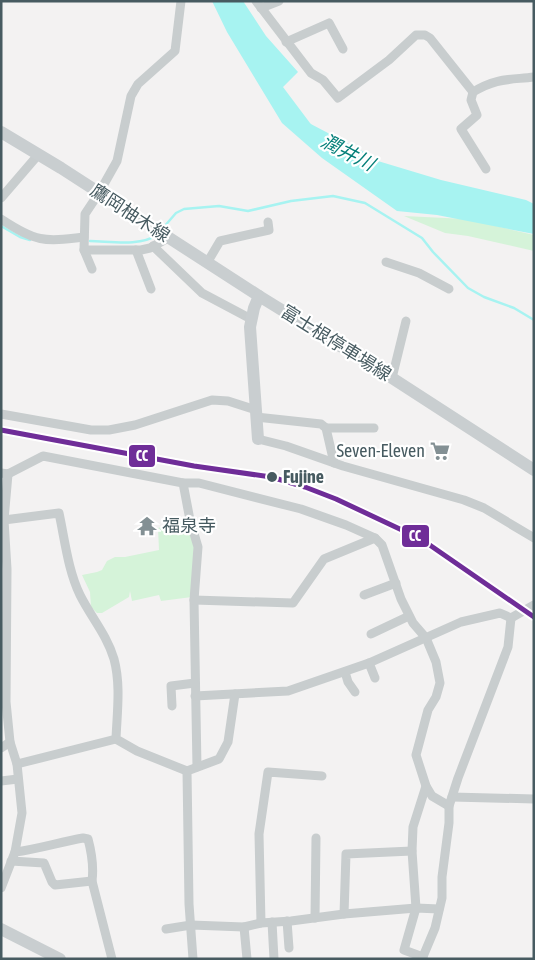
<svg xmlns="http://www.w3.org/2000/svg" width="535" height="960" viewBox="0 0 535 960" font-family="'Asap Condensed','Noto Sans JP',sans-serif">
  <rect width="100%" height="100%" fill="#f3f2f2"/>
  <g fill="#d5f3d9">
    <polygon points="404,216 466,219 534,235 534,251 468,236 445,233"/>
    <polygon points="189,521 194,547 192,597 161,601 159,595 132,601 130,591 129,597 102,613 97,613 91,607 90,592 82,575 97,572 102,570 107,561 115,557 125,557 159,550 158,528 177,523"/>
  </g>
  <polygon fill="#a7f3f1" points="212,1 243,1 266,36 298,72 283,87 328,147 348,152 441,180 526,200 534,204 534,234 437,215 397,211 322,158 282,123 227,32"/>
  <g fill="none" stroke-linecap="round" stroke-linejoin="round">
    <g stroke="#a7f3f1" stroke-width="2.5">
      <polyline points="1,226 20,237 30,240"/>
      <polyline points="163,228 176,213 184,209 219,206 248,211 291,201 333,196 365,203 422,238 433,252 468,288 484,297 514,308 534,320"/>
      <path d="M 90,241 C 108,241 141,247 156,235"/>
    </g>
    <polyline stroke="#a7f3f1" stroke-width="15" points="304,129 363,160"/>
    <g stroke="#c8cdce" stroke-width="9">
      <path d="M 256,1 L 311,73 L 323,80 L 338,98 L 389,60 L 416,35 L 425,35 L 430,38 L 473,92 C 496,78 508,80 534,77"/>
      <polyline points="261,8 279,1"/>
      <polyline points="286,42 329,23 343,49"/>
      <polyline points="473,92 471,100 477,115 461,129 486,169"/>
      <polyline points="1,198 38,155"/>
      <path d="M 1,219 C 36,242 43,242 84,237"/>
      <polyline points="153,246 202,293 251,319"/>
      <polyline points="84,250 141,250 150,248 168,238"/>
      <polyline points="136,250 151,289"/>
      <polyline points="386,262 419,273 449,289"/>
      <polyline points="207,263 220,241 269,230 268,222"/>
      <polyline points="92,269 84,250 85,214 99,193 117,161 131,96 138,84 175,51 181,1"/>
      <polyline points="392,378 406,321"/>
      <polyline points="1,414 91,430 109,430 135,425 212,400 228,401 256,410"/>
      <polyline points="256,417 321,424 326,428 334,463"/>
      <polyline points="326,428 374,428"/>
      <polyline points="258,439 286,446 343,466 464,500 484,508 534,538"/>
      <polyline points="1,473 8,474 43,456 183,483 199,483 301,509 346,525 375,538 382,545 401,599 413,623 426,638 436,662 440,683 436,697 428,710 416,755 426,786 432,796 449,806"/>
      <polyline points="183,483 190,520 198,547 194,600 197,767"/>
      <path d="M 4,520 L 59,513 C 65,541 68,570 80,595 C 91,617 107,635 114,659 C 121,685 117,713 116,739 L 137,751 L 187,771"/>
      <polyline points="364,595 396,583"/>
      <polyline points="194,600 293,603 324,559 375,538"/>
      <polyline points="511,618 534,605"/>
      <polyline points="371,634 409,616"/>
      <polyline points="369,663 375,678"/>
      <polyline points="345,672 348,682 355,692"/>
      <polyline points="195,696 288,691 369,663 461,622 500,613 511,618"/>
      <polyline points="172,706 171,686 195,683"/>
      <polyline points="1,748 10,742"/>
      <polyline points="17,764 116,739"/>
      <polyline points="1,781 18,779"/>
      <polyline points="452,797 534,799"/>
      <path d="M 15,852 C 38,849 60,842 83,838 L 88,839 C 92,854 94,866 92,881 L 112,959"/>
      <polyline points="11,861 44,863 52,882 55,885 92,881"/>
      <polyline points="1,888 15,852 22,813 17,764 10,742 6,702 7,569 4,520 8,474"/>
      <polyline points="344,914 346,854 412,851"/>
      <polyline points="315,918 316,838"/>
      <polyline points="287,921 289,948"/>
      <polyline points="272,922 274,959"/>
      <polyline points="261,923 259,834 268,772 322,776"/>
      <polyline points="244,927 247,959"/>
      <polyline points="166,929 191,925 244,927 261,923 291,921 344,914 416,908 439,909"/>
      <polyline points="423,957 404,950 416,908 412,851 413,827 426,786"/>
      <polyline points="193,959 189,904 187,771 219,759 228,742 235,694"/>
      <polyline points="422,959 435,928 442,898 442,877 449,823 449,806 458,778 508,647 511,618"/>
    </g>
    <g stroke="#c9ced0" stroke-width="12">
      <polyline points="1,132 61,168 259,296"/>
      <polyline points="258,439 250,327 254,308 259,296 392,378 534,470"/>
      <polyline points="1,929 60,959"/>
    </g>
    <defs>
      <polyline id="rail-1" points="1,430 194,466 271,477 305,487 336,499 421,539 534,617"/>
    </defs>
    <use href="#rail-1" stroke="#fff" stroke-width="9"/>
    <use href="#rail-1" stroke="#6f2d98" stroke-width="5"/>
  </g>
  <defs>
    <symbol id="supermarket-bare" viewBox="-9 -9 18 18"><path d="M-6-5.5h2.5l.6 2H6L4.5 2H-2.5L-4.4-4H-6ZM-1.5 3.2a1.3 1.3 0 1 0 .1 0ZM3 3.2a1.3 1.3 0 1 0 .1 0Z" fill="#839094" stroke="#fff" stroke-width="2.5" paint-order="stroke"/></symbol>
    <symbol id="temple-bare" viewBox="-9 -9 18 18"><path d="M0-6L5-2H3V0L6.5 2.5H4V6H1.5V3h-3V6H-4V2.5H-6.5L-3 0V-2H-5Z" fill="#839094" stroke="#fff" stroke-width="2.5" paint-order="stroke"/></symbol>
  </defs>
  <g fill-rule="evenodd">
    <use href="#supermarket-bare" x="426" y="437" width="28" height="28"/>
    <use href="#temple-bare" x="133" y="512" width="28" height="28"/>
  </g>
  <circle fill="#475b61" stroke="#fff" stroke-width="2" cx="272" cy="477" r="6"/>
  <g text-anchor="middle" stroke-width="4.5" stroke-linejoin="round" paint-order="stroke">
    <g font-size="18" fill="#475b61" stroke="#fff">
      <text transform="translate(130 213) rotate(33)" y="6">鷹岡柚木線</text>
      <text transform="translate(336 343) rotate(32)" y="6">富士根停車場線</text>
    </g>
    <g font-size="18" fill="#475b61" stroke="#fff" text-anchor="end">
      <text x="425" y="457">Seven-Eleven</text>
      <text x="162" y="532" text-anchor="start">福泉寺</text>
    </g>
    <g font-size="18" font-weight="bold" fill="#475b61" stroke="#fff" text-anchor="start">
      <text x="283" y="483">Fujine</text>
    </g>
    <g font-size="19" font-style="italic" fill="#06807a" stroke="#fff">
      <text transform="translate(348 152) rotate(27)" y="7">潤井川</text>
    </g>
  </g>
  <g stroke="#fff" stroke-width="2">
    <rect x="128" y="444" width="28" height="24" rx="5" fill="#6f2d98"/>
    <rect x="401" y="524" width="29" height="24" rx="5" fill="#6f2d98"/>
  </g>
  <g font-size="14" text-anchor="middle" font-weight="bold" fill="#fff">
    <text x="142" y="461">CC</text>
    <text x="415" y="541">CC</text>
  </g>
  <rect width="535" height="960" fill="none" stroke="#475b61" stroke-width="5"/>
</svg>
